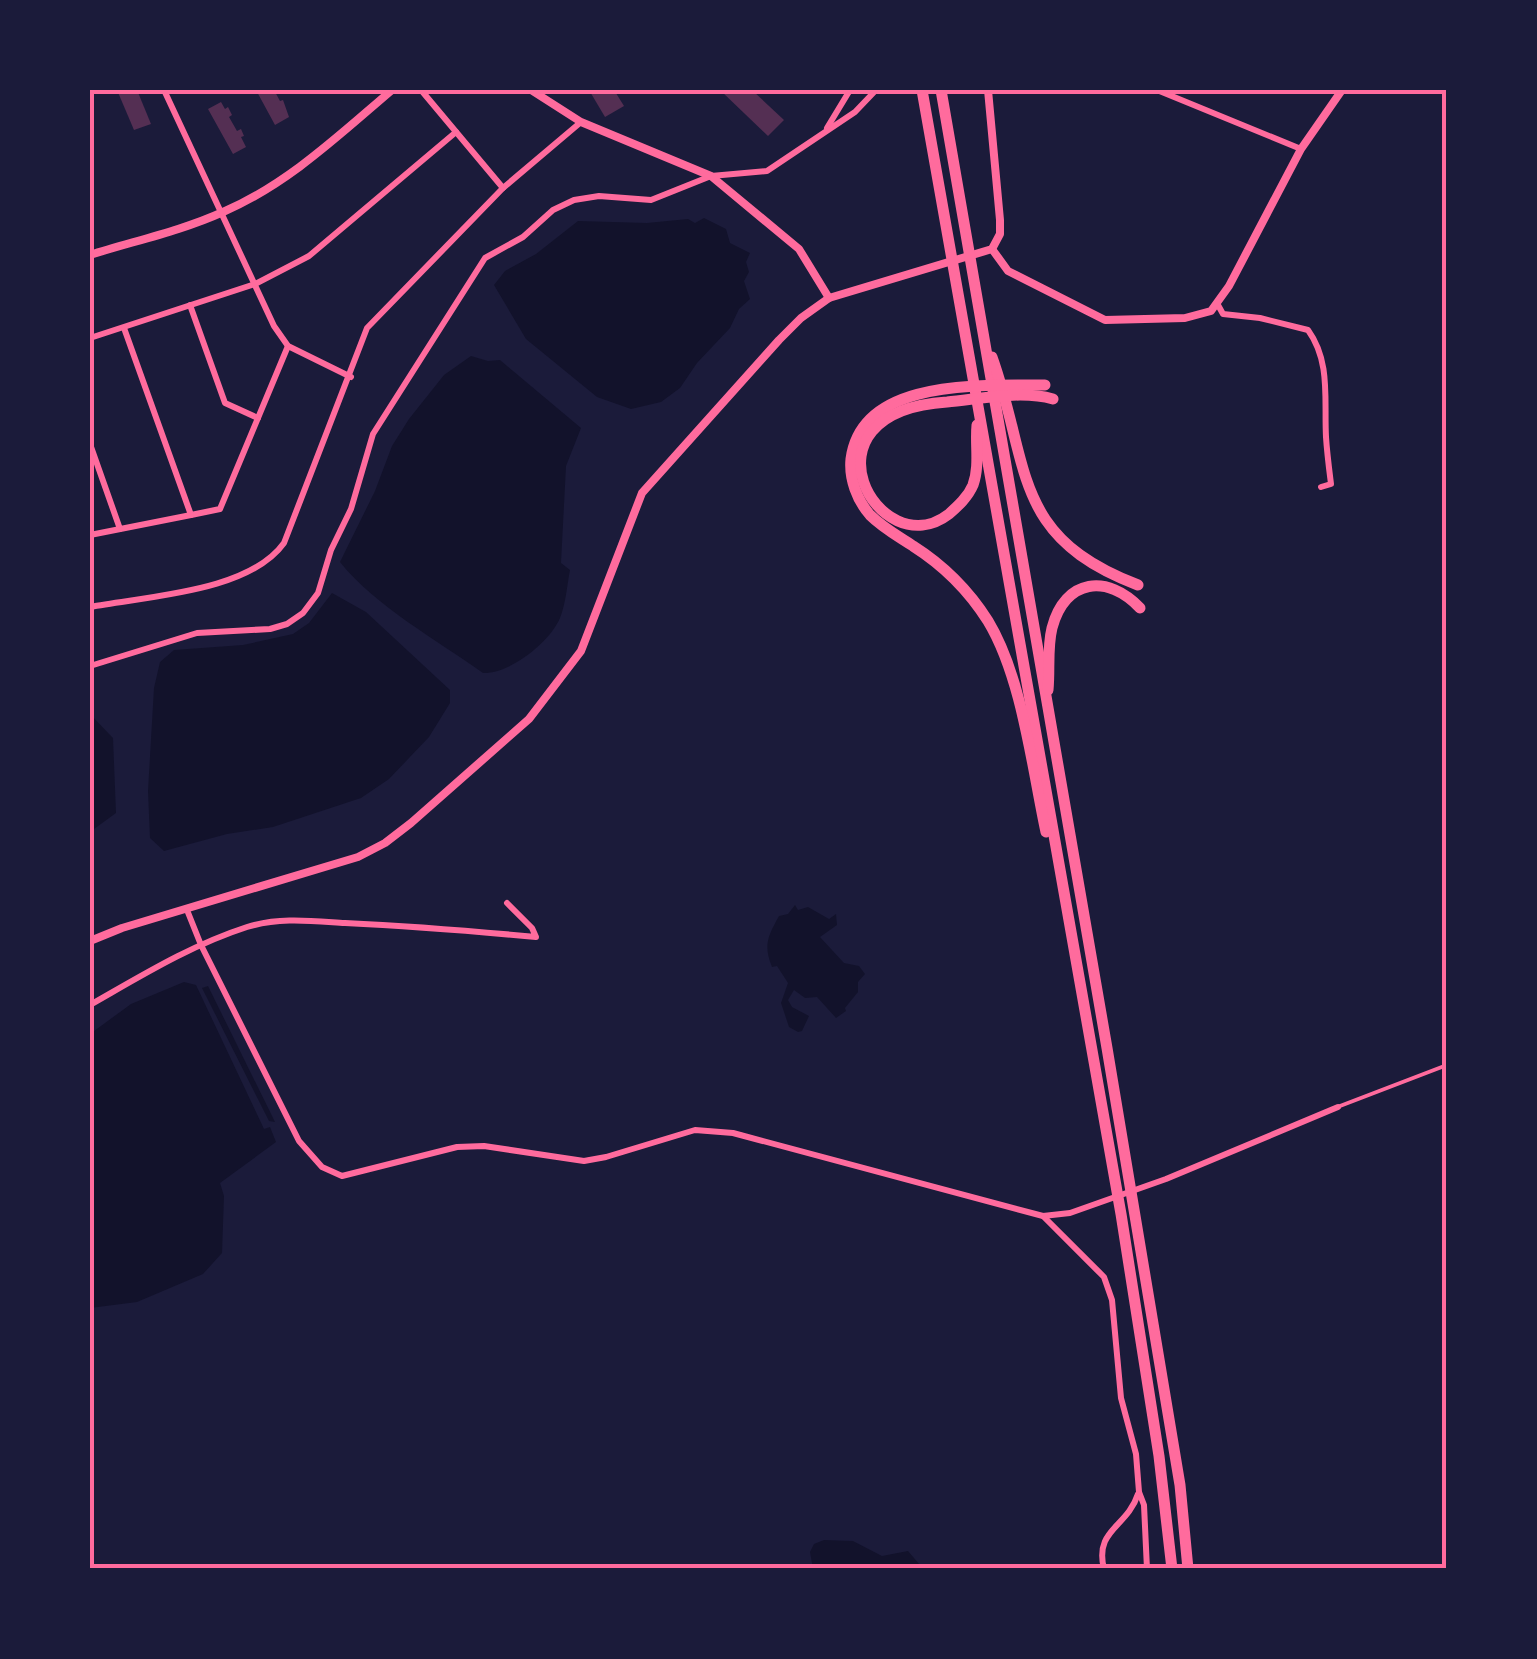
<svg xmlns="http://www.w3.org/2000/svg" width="1537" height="1659" viewBox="0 0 1537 1659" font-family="Barlow,sans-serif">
  <rect width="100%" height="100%" fill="#1b1b3a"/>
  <g fill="#12122b">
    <polygon points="704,218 726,229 730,243 750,253 746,262 749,272 744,281 750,299 739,309 730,328 697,363 680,388 661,402 631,409 597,397 526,339 494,285 505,271 536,254 578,221 647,223 688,219 695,223"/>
    <path d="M 471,356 L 488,361 L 500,360 L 581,428 L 566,466 L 561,563 L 570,570 C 567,585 566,603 560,618 C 550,642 510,674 483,673 C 437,640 375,606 340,562 L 375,491 L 392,446 L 409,419 L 444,375 Z"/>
    <polygon points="332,593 366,612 450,690 450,703 429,737 389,779 361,798 273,827 227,834 164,851 150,838 148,791 154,688 160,662 174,650 243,645 293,634 309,623"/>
    <polygon points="90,714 113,738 116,813 90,832"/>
    <path d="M 795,905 L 798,910 L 808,907 L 829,919 L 836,914 L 837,925 L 820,937 L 844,963 L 859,966 L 865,974 L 858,982 L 858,992 L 845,1008 L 846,1011 L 836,1018 L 817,997 L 805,998 L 794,990 L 788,1000 L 792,1007 L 809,1016 L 802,1031 L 798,1032 L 789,1027 L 781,1003 L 788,983 L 777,966 L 772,967 C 763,945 768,936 779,916 L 788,914 Z"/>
    <polygon points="184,982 196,985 264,1129 270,1127 276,1142 220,1183 224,1196 222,1253 203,1274 137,1302 90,1308 90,1034 131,1004"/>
    <polygon points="208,986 275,1122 269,1121 202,988"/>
    <polygon points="824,1540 853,1541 882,1556 908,1551 920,1565 917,1569 813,1569 810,1552 814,1544"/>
  </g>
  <g fill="#542f53">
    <polygon points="117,90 137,90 151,124 134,130"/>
    <polygon points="256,90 274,90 280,101 283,100 289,117 275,125"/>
    <polygon points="589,90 614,90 624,106 605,117"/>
    <polygon points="720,90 752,90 784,120 768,136"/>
    <polygon points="221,102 225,109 228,107 232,115 229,117 237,131 241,129 244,136 241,137 246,147 233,154 208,109"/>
  </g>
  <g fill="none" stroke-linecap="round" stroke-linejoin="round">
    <polyline stroke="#ff6b9d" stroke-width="4" points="1340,1106 1447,1065"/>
    <g stroke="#ff6b9d" stroke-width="6">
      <polyline points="164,90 274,326 288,346 351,377"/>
      <polyline points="421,90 503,188"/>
      <polyline points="1157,90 1301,149"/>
      <polyline points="827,128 850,90"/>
      <polyline points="190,305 225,403 258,418"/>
      <path d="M 1218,305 L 1223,314 L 1260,318 L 1308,330 C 1331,362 1324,399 1326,437 C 1327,453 1329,468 1331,484 L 1321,487"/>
      <polyline points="90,338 255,284 309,256 456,132"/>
      <polyline points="90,444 120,529"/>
      <polyline points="191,515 220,509 288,346"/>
      <polyline points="90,535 191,515 124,328"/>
      <path d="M 90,607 C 148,596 249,592 284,543 L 367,328 L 503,188 L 581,122"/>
      <polyline points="90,666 197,633 270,629 287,624 303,613 318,593 331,550 351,509 373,434 485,258 523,237 553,210 574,200 599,196 651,200 711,176 767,171 855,112 876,90"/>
      <polyline points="187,910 201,945 299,1141 322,1167 342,1176 457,1147 484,1146 584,1161 606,1157 695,1130 733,1133 1043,1216 1070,1213 1166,1179 1338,1107"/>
      <path d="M 90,1005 C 141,976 191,945 247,927 C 279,917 312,921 345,923 C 409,926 472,931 536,937 L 532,928 L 507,903"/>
      <polyline points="1044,1217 1104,1277 1112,1300 1121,1398 1136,1454 1139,1492 1144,1505 1147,1569"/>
      <path d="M 1104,1569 C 1094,1529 1127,1528 1138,1494"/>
    </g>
    <g stroke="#ff6b9d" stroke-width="8">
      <polyline points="531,90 581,122 711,176 799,249 829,298"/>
      <polyline points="992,249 1008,271 1105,320 1185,318 1211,311 1229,286 1301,149 1342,90"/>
      <path d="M 90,255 C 134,241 181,231 223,212 C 288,184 339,135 392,90"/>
      <polyline points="90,941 122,928 358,857 385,843 411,823 529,719 581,651 642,493 779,340 801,318 829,298 992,249 1000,234 1000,220 988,90"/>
    </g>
    <g stroke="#ff6b9d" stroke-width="11">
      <polyline points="922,90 1121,1214 1159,1456 1172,1569"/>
      <polyline points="941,90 1107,1048 1180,1485 1188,1569"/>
      <path d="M 992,357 C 1031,466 1010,536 1138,585"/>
      <path d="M 1045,385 C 983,386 862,377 851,459 C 849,479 857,500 870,515 C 883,528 898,536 913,546 C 943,565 969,591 988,621 C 1022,677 1032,767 1046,832"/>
      <path d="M 977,425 C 975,444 980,466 973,485 C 968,497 958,506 949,514 C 879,568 792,412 947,402 C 980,399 1021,390 1053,399"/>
      <path d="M 1048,690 C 1050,670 1047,648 1052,628 C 1065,578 1108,574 1140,608"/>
    </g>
  </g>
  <rect width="1537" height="1659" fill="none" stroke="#1b1b3a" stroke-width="185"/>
  <rect x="92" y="92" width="1352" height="1474" fill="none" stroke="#ff6b9d" stroke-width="4"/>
</svg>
